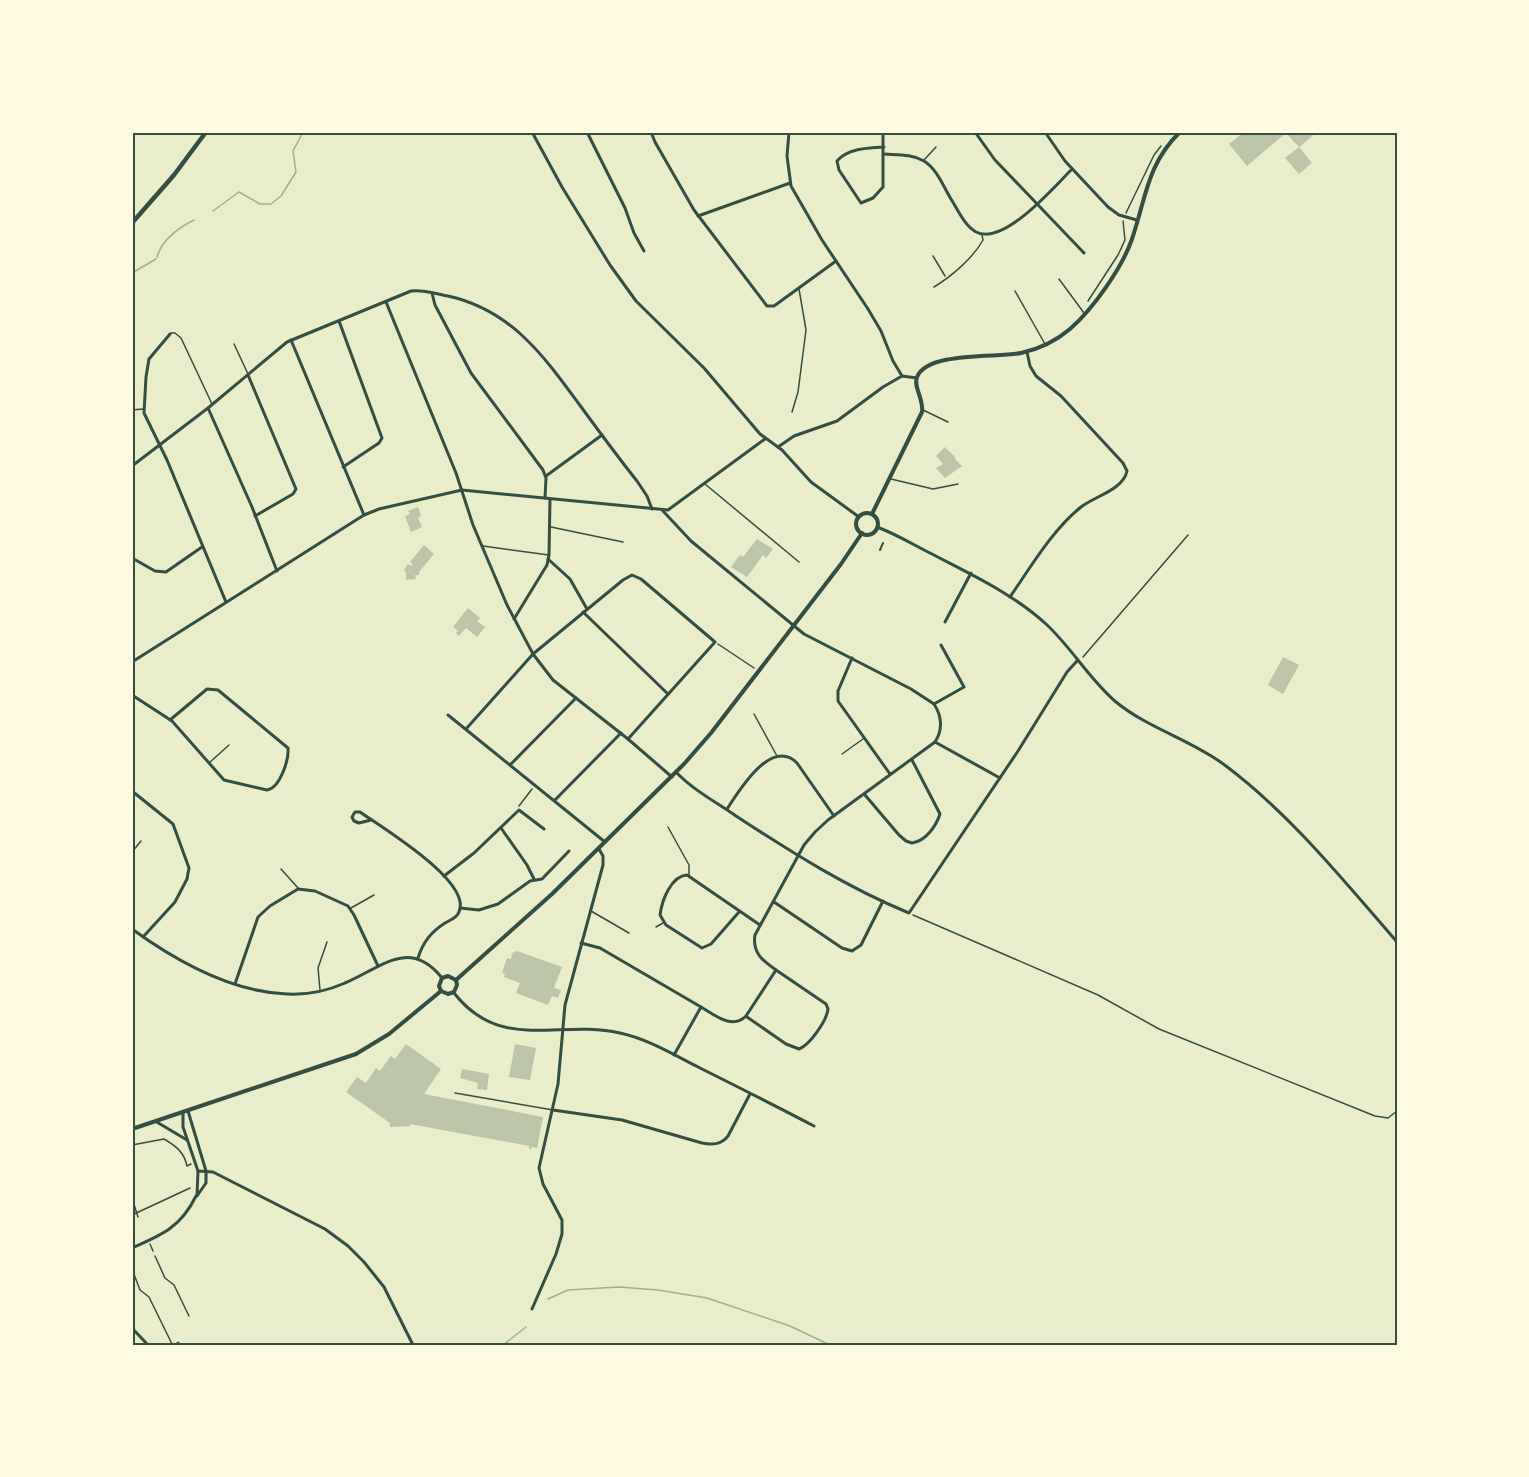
<svg xmlns="http://www.w3.org/2000/svg" width="1529" height="1477" viewBox="0 0 1529 1477" font-family="Helvetica,sans-serif">
  <rect width="100%" height="100%" fill="#e9edc9"/>
  <g fill="none" stroke-linecap="round" stroke-linejoin="round">
    <g stroke="#a3b18a" stroke-width="1.5">
      <polyline points="213,211 239,192 260,204 271,204 281,196 296,172 293,151 303,132"/>
      <path d="M 157,257 C 162,240 178,228 194,220"/>
      <polyline points="132,273 156,259"/>
      <polyline points="548,1299 568,1290 619,1287 658,1290 707,1298 790,1326 830,1345"/>
      <polyline points="503,1345 526,1327"/>
    </g>
  </g>
  <g fill="#bcc5a7">
    <polygon points="1244,132 1317,132 1299,147 1286,133 1247,166 1229,144"/>
    <polygon points="1299,147 1312,163 1299,174 1285,158"/>
    <polygon points="945,447 956,458 953,460 955,459 962,466 945,478 936,468 943,464 936,456"/>
    <polygon points="418,507 421,516 418,518 422,527 411,532 405,516 410,514 408,511"/>
    <polygon points="757,539 773,549 766,558 763,555 747,577 731,567 740,555 743,557"/>
    <polygon points="424,545 434,554 419,572 419,575 415,575 416,579 406,580 406,572 404,570 408,564 411,566 413,564 410,562"/>
    <polygon points="468,608 480,618 477,621 485,627 477,637 466,628 459,636 456,633 458,631 453,627"/>
    <polygon points="1283,657 1299,665 1283,694 1268,685"/>
    <polygon points="517,951 562,967 554,988 561,990 558,998 552,996 548,1005 516,993 520,983 504,977 505,974 502,973 507,958 511,959 512,953"/>
    <polygon points="406,1044 441,1069 424,1094 543,1117 537,1148 532,1147 531,1149 529,1149 529,1146 410,1124 410,1126 390,1127 390,1123 346,1092 357,1077 366,1083 376,1068 380,1071 391,1056 395,1059"/>
    <polygon points="515,1044 536,1048 530,1080 509,1077"/>
    <polygon points="462,1069 489,1074 487,1090 477,1089 478,1083 460,1078"/>
  </g>
  <g fill="none" stroke-linecap="round" stroke-linejoin="round">
    <g stroke="#344e41" stroke-width="1.5">
      <polyline points="1126,213 1154,155 1161,146"/>
      <polyline points="933,256 945,276"/>
      <polyline points="1088,301 1118,255 1125,240 1123,221"/>
      <polyline points="718,644 754,668"/>
      <polyline points="1083,657 1188,535"/>
      <polyline points="519,806 532,789"/>
      <polyline points="913,915 1098,995 1159,1029 1375,1116 1388,1118 1397,1111"/>
      <path d="M 132,1145 L 164,1139 C 176,1146 184,1152 187,1166 L 191,1164"/>
      <polyline points="132,1198 138,1217"/>
      <polyline points="132,1215 190,1188"/>
      <polyline points="150,1244 153,1251"/>
      <polyline points="155,1256 165,1278 174,1285 189,1316"/>
      <polyline points="132,1269 140,1290 149,1297 172,1344"/>
    </g>
    <g stroke="#344e41" stroke-width="1.5">
      <polyline points="924,160 936,147"/>
      <polyline points="1059,279 1084,313"/>
      <path d="M 934,287 C 952,276 973,258 983,240 L 982,235"/>
      <polyline points="1015,291 1045,344"/>
      <polyline points="171,333 175,333 181,338 212,404"/>
      <polyline points="234,344 248,374"/>
      <polyline points="132,410 143,409"/>
      <polyline points="923,410 948,422"/>
      <polyline points="792,412 798,392 806,330 799,289"/>
      <polyline points="891,479 933,489 958,484"/>
      <polyline points="705,484 799,562"/>
      <polyline points="551,527 623,542"/>
      <polyline points="483,546 549,555"/>
      <polyline points="754,714 777,756"/>
      <polyline points="842,754 863,739"/>
      <polyline points="209,763 229,745"/>
      <polyline points="668,827 689,865 689,875"/>
      <polyline points="132,852 141,841"/>
      <polyline points="281,869 298,888"/>
      <polyline points="351,908 374,895"/>
      <polyline points="591,911 629,933"/>
      <polyline points="656,927 663,923"/>
      <polyline points="320,990 318,968 327,942"/>
      <polyline points="455,1093 553,1110"/>
    </g>
    <polyline stroke="#344e41" stroke-width="2" points="880,550 883,543"/>
    <g stroke="#344e41" stroke-width="3">
      <polyline points="587,132 625,208 634,233 644,251"/>
      <polyline points="651,132 655,142 694,210 767,306 774,306 836,261"/>
      <polyline points="789,132 787,156 791,186 822,240 868,309 881,331 893,361 902,376"/>
      <path d="M 883,132 L 883,187 L 873,198 L 861,203 L 839,170 L 837,161 C 848,148 868,148 884,147"/>
      <polyline points="975,132 995,160 1084,253"/>
      <polyline points="1045,132 1065,161 1108,207 1119,215 1137,220"/>
      <path d="M 884,154 C 898,155 912,154 924,161 C 937,169 943,186 951,199 C 958,210 964,225 976,232 C 1004,246 1054,187 1072,169"/>
      <polyline points="698,216 790,183"/>
      <polyline points="432,293 435,305 471,373 543,470 546,478 545,498"/>
      <polyline points="386,302 456,473 473,525 507,605 533,654 553,680 628,739 672,777"/>
      <polyline points="339,321 382,438 379,443 343,467"/>
      <polyline points="170,334 149,359 146,377 144,413 167,460 226,602"/>
      <polyline points="291,340 364,515"/>
      <polyline points="248,375 296,489 293,494 255,516"/>
      <polyline points="208,408 252,507 277,571"/>
      <polyline points="778,447 794,436 837,421 883,387 902,376 917,378"/>
      <path d="M 132,466 L 208,408 L 287,342 L 411,291 C 423,289 436,294 448,296 C 511,310 543,355 579,404 C 598,430 617,456 637,481 L 647,496 L 652,509"/>
      <polyline points="546,476 602,435"/>
      <polyline points="663,511 691,541 804,634 911,689 934,704"/>
      <polyline points="132,558 155,571 166,572 202,547"/>
      <polyline points="548,559 570,579 587,609"/>
      <path d="M 1010,597 C 1030,568 1053,529 1081,507 C 1095,496 1123,490 1127,471 L 1123,463 L 1061,396 L 1036,376 L 1030,366 L 1027,352"/>
      <polyline points="583,612 668,694"/>
      <polyline points="514,619 547,565 549,555 550,499"/>
      <polyline points="945,622 971,573"/>
      <path d="M 941,645 L 964,687 L 934,704 C 942,716 943,730 935,742 L 1000,778"/>
      <polyline points="852,658 838,691 838,701 890,774"/>
      <polyline points="132,662 364,515 379,509 462,490 668,510 765,439"/>
      <path d="M 132,695 L 172,721 L 224,780 L 267,790 C 280,788 289,760 288,748 L 218,690 L 207,689 L 170,720"/>
      <polyline points="448,715 605,842"/>
      <polyline points="466,729 533,654 623,580 632,575 641,579 715,642 628,739"/>
      <polyline points="511,764 576,698"/>
      <path d="M 676,772 C 693,790 716,802 736,816 C 791,852 848,888 909,913 L 1018,751 L 1067,672 L 1077,661"/>
      <polyline points="132,791 173,824 189,868 187,879 175,902 143,937"/>
      <path d="M 865,795 L 899,835 L 906,841 L 912,843 C 926,841 936,826 940,814 L 912,760"/>
      <polyline points="555,800 621,733"/>
      <path d="M 727,809 C 739,791 771,737 797,763 L 834,816"/>
      <path d="M 371,820 L 359,823 L 354,821 L 352,817 L 355,812 L 360,812 C 381,827 473,882 459,912 C 457,918 450,920 445,923 C 431,932 423,942 418,958"/>
      <polyline points="501,828 527,865 534,879"/>
      <polyline points="444,876 474,853 519,810 544,829"/>
      <polyline points="774,902 842,948 852,951 861,945 883,901"/>
      <polyline points="460,908 479,910 498,904 530,881 542,879 569,851"/>
      <path d="M 739,912 L 711,944 L 702,948 L 666,925 L 660,915 C 662,900 671,876 687,875 L 760,925"/>
      <path d="M 132,929 C 176,961 231,992 287,994 C 307,995 327,991 345,983 C 381,968 409,937 442,978"/>
      <polyline points="581,943 600,948 701,1007"/>
      <polyline points="235,984 258,917 270,906 298,889 315,891 348,906 354,915 378,966"/>
      <path d="M 454,993 C 501,1053 558,1019 620,1033 C 648,1039 674,1055 700,1068 C 738,1087 776,1106 814,1126"/>
      <path d="M 747,1017 L 786,1044 L 799,1049 C 810,1045 827,1020 828,1009 L 826,1004 L 776,970"/>
      <path d="M 674,1055 L 701,1007 C 715,1015 732,1030 746,1016 L 776,970 C 763,961 752,953 755,935 L 804,845 L 815,832 L 828,820 L 935,742"/>
      <path d="M 553,1110 L 622,1120 L 702,1143 C 712,1145 721,1145 728,1136 L 750,1094"/>
      <polyline points="183,1112 183,1127 198,1171 197,1196 206,1183 206,1171 188,1111"/>
      <polyline points="155,1121 187,1140"/>
      <polyline points="198,1171 213,1172 325,1229 348,1246 364,1262 384,1287 413,1345"/>
      <path d="M 132,1248 C 162,1235 181,1227 196,1196"/>
      <polyline points="532,1309 556,1254 562,1234 562,1220 543,1184 539,1168 558,1084 565,1005 603,865 603,856 599,849"/>
      <polyline points="132,1328 148,1345"/>
      <polyline points="177,1345 178,1343"/>
    </g>
    <g stroke="#344e41" stroke-width="3">
      <polyline points="532,132 562,187 610,265 636,301 704,368 760,434 782,450 811,482 859,517"/>
      <path d="M 877,527 C 896,534 912,544 930,553 C 970,574 1012,593 1046,624 C 1072,648 1089,679 1116,702 C 1149,729 1192,740 1226,766 C 1291,815 1344,881 1397,942"/>
    </g>
    <g stroke="#344e41" stroke-width="4">
      <circle cx="867" cy="524" r="11"/>
      <path d="M 872,514 L 922,412 C 924,399 913,387 917,377 C 927,351 998,358 1021,353 C 1039,349 1056,341 1070,329 C 1093,309 1122,268 1132,239 C 1146,198 1147,164 1180,132"/>
      <polyline points="456,980 552,894 684,764 711,733 841,564 862,533"/>
      <polyline points="441,991 439,986 442,978 448,976 456,980"/>
      <polyline points="441,991 448,994 454,992 457,985 456,980"/>
      <polyline points="132,1129 356,1054 389,1034 441,991"/>
    </g>
    <polyline stroke="#344e41" stroke-width="4.5" points="132,223 174,175 206,132"/>
  </g>
  <rect width="1529" height="1477" fill="none" stroke="#fefae0" stroke-width="267"/>
  <rect x="134" y="134" width="1262" height="1210" fill="none" stroke="#344e41" stroke-width="2"/>
</svg>
